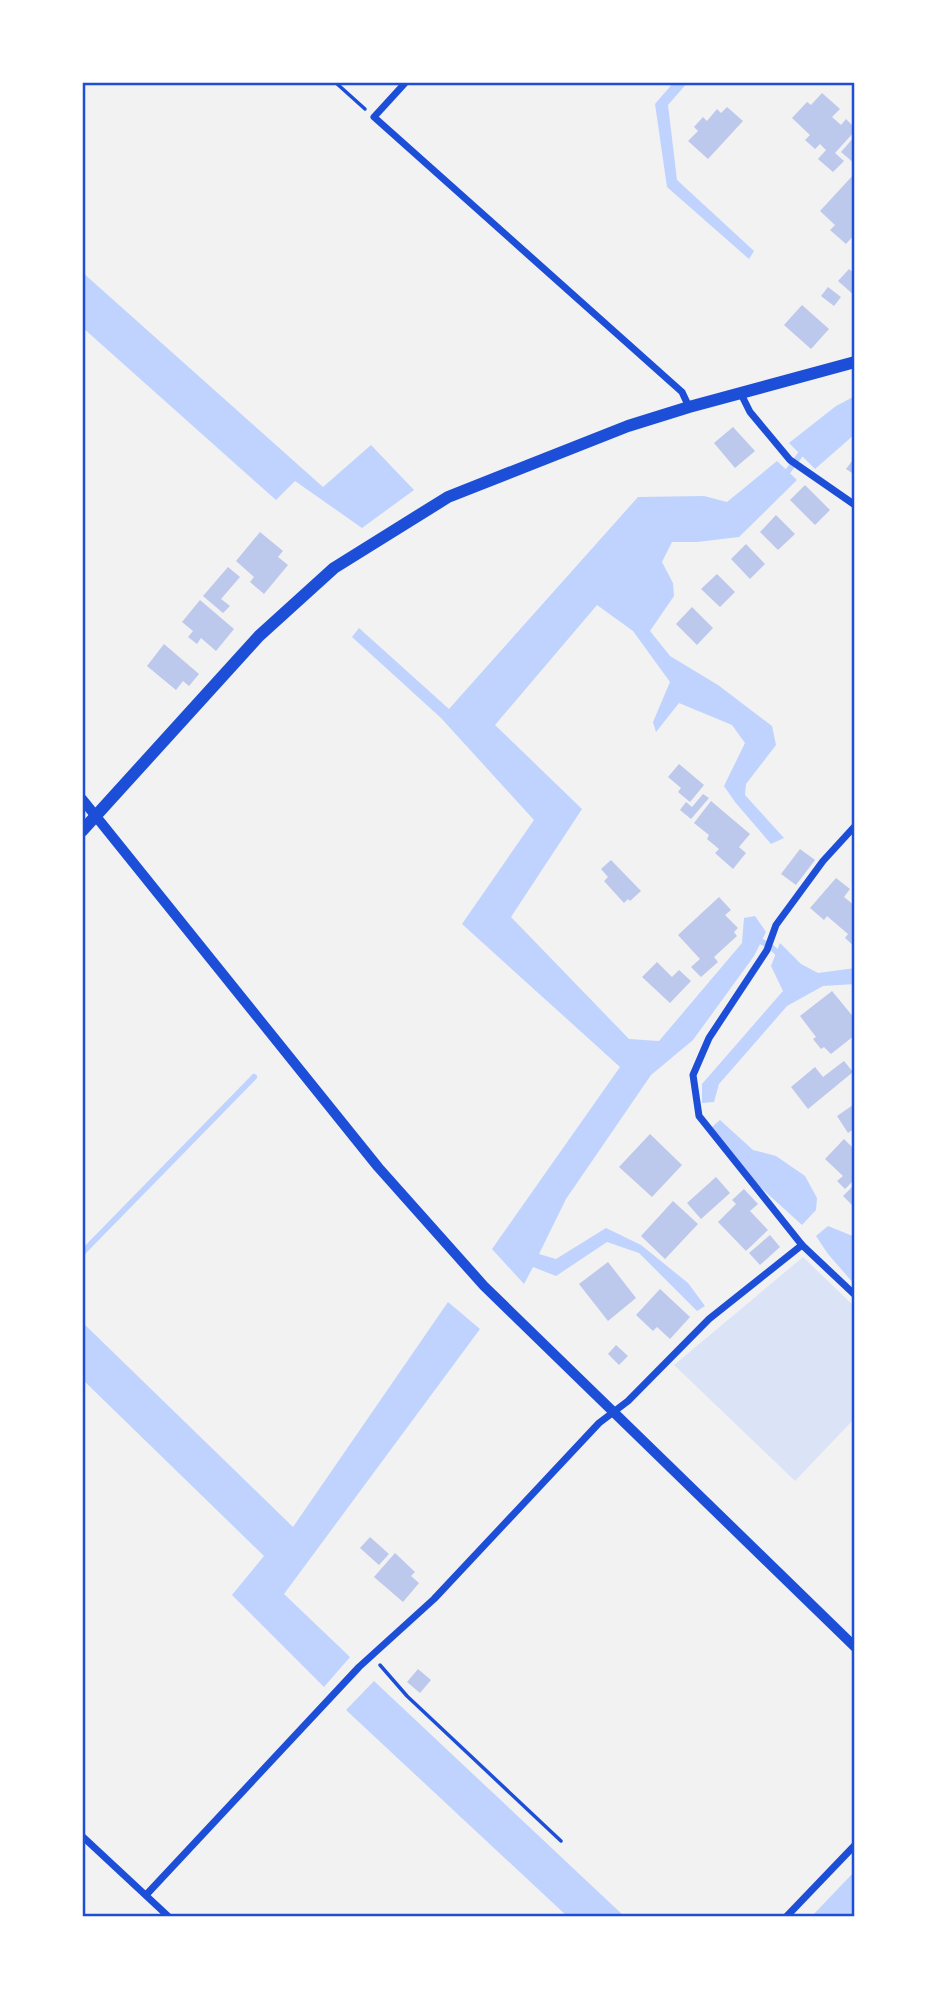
<svg xmlns="http://www.w3.org/2000/svg" width="937" height="1999" viewBox="0 0 937 1999" font-family="'Noto Sans',sans-serif">
  <rect width="100%" height="100%" fill="#f2f2f2"/>
  <polygon fill="#dbe4f7" points="803,1257 855,1307 855,1418 795,1481 674,1365"/>
  <g fill="#bfd3fe">
    <polygon points="674,82 688,82 668,105 677,180 754,251 749,259 667,187 655,104"/>
    <polygon points="82,272 323,487 371,445 414,490 362,528 295,481 276,500 82,327"/>
    <polygon points="855,396 855,434 815,469 789,443 836,406"/>
    <polygon points="777,461 797,480 739,537 697,542 672,542 662,562 673,583 674,596 650,631 670,656 718,685 772,726 776,745 746,784 745,795 784,838 771,844 735,802 724,786 745,743 732,725 679,703 656,732 653,722 670,682 633,631 597,605 495,725 582,809 511,917 629,1039 659,1041 742,943 744,918 755,916 766,932 754,956 693,1040 651,1075 566,1199 539,1254 556,1259 606,1228 641,1245 688,1283 705,1306 697,1311 639,1253 607,1242 556,1276 533,1267 524,1284 492,1249 620,1067 462,924 534,820 441,718 352,637 359,628 449,709 638,497 704,496 727,502"/>
    <polygon points="780,943 801,964 818,973 855,968 855,984 823,986 787,1006 719,1084 714,1102 702,1103 702,1084 783,991 771,966"/>
    <polygon points="720,1120 753,1150 776,1156 805,1176 817,1198 816,1210 802,1225 758,1185 712,1127"/>
    <polygon points="828,1226 855,1237 855,1285 828,1254 816,1236"/>
    <polygon points="448,1302 480,1329 284,1594 350,1657 324,1687 232,1595 264,1556 82,1379 82,1322 293,1527"/>
    <polygon points="374,1681 625,1917 568,1917 346,1710"/>
    <polygon points="855,1871 855,1917 811,1917"/>
  </g>
  <g fill="none" stroke-linecap="round" stroke-linejoin="round">
    <g stroke="#bfd3fe" stroke-width="6">
      <polyline points="788,471 800,455"/>
      <path d="M 755,939 C 764,942 774,948 780,956"/>
      <polyline points="82,1253 254,1077"/>
    </g>
  </g>
  <g fill="#bdc9ec">
    <polygon points="822,93 840,109 832,117 841,125 846,119 855,128 855,131 835,153 844,161 833,172 818,159 826,150 820,144 815,149 805,140 810,135 792,118 807,102 811,105"/>
    <polygon points="727,107 743,121 708,159 688,141 698,131 694,127 703,117 707,121 717,109 721,113"/>
    <polygon points="855,136 855,164 841,152"/>
    <polygon points="855,173 855,234 846,244 830,230 835,225 820,211"/>
    <polygon points="849,269 855,274 855,296 838,281"/>
    <polygon points="828,287 841,297 834,306 821,296"/>
    <polygon points="802,305 829,329 811,349 784,325"/>
    <polygon points="733,427 755,451 735,468 714,443"/>
    <polygon points="855,457 855,475 846,469"/>
    <polygon points="805,485 830,510 815,525 790,500"/>
    <polygon points="776,515 795,534 778,550 760,532"/>
    <polygon points="260,532 283,551 278,557 288,565 264,594 250,582 254,577 236,561"/>
    <polygon points="746,544 765,564 750,579 731,559"/>
    <polygon points="228,567 240,577 221,599 230,606 223,613 203,596"/>
    <polygon points="717,574 735,592 720,607 701,589"/>
    <polygon points="200,600 234,629 216,651 201,638 197,644 188,637 193,631 182,622"/>
    <polygon points="692,607 713,628 697,645 676,624"/>
    <polygon points="164,644 199,674 189,686 183,681 176,690 147,666"/>
    <polygon points="679,764 704,785 690,802 678,792 681,788 668,777"/>
    <polygon points="703,794 709,798 691,819 680,810 686,802 692,807"/>
    <polygon points="711,801 750,834 739,847 746,853 733,869 715,853 719,849 707,839 709,835 694,823"/>
    <polygon points="800,849 815,860 796,885 781,874"/>
    <polygon points="611,860 641,891 630,901 628,899 624,903 604,881 608,877 601,869"/>
    <polygon points="836,878 850,889 844,897 855,906 855,947 845,938 848,934 827,916 824,920 810,908"/>
    <polygon points="719,897 731,910 725,915 738,928 734,932 737,936 714,957 718,962 701,977 691,967 700,959 678,935"/>
    <polygon points="657,962 672,977 679,970 691,981 670,1003 642,977"/>
    <polygon points="832,991 855,1019 855,1035 831,1054 824,1047 821,1049 813,1039 816,1037 800,1016"/>
    <polygon points="844,1061 853,1072 808,1109 791,1087 815,1067 823,1077"/>
    <polygon points="853,1105 855,1108 855,1128 848,1133 837,1116"/>
    <polygon points="650,1134 682,1165 652,1197 619,1167"/>
    <polygon points="844,1139 855,1150 855,1179 845,1189 837,1181 843,1176 825,1159"/>
    <polygon points="716,1177 730,1193 701,1219 687,1203"/>
    <polygon points="855,1184 855,1202 852,1205 843,1196"/>
    <polygon points="744,1189 758,1204 750,1211 768,1230 746,1251 718,1222 736,1204 732,1200"/>
    <polygon points="673,1201 698,1224 665,1259 641,1236"/>
    <polygon points="770,1235 780,1247 760,1265 749,1253"/>
    <polygon points="608,1262 636,1298 608,1321 579,1284"/>
    <polygon points="660,1289 690,1317 670,1339 657,1327 653,1331 636,1315"/>
    <polygon points="616,1345 628,1356 619,1365 608,1354"/>
    <polygon points="370,1537 389,1554 379,1565 360,1548"/>
    <polygon points="395,1553 415,1572 411,1576 419,1583 403,1602 374,1577"/>
    <polygon points="418,1669 431,1680 420,1693 407,1682"/>
  </g>
  <g fill="none" stroke-linecap="round" stroke-linejoin="round">
    <g stroke="#1d4ed8" stroke-width="3.5">
      <polyline points="335,82 365,109"/>
      <polyline points="380,1665 407,1696 561,1841"/>
    </g>
    <g stroke="#1d4ed8" stroke-width="7">
      <polyline points="406,82 374,117 682,392 689,407"/>
      <polyline points="741,394 750,412 790,460 855,505"/>
      <polyline points="855,826 823,861 776,925 767,950 709,1038 693,1075 699,1116 802,1245 855,1295"/>
      <polyline points="82,1836 169,1917"/>
      <polyline points="146,1895 359,1667 434,1599 599,1423 628,1401 709,1319 802,1245"/>
      <polyline points="786,1917 855,1845"/>
    </g>
    <polyline stroke="#1d4ed8" stroke-width="10" points="82,799 378,1167 484,1286 855,1647"/>
    <polyline stroke="#1d4ed8" stroke-width="12" points="82,831 259,636 334,568 448,497 628,426 689,407 855,362"/>
  </g>
  <rect width="937" height="1999" fill="none" stroke="#ffffff" stroke-width="168"/>
  <rect x="84" y="84" width="769" height="1831" fill="none" stroke="#1d4ed8" stroke-width="2.5"/>
</svg>
